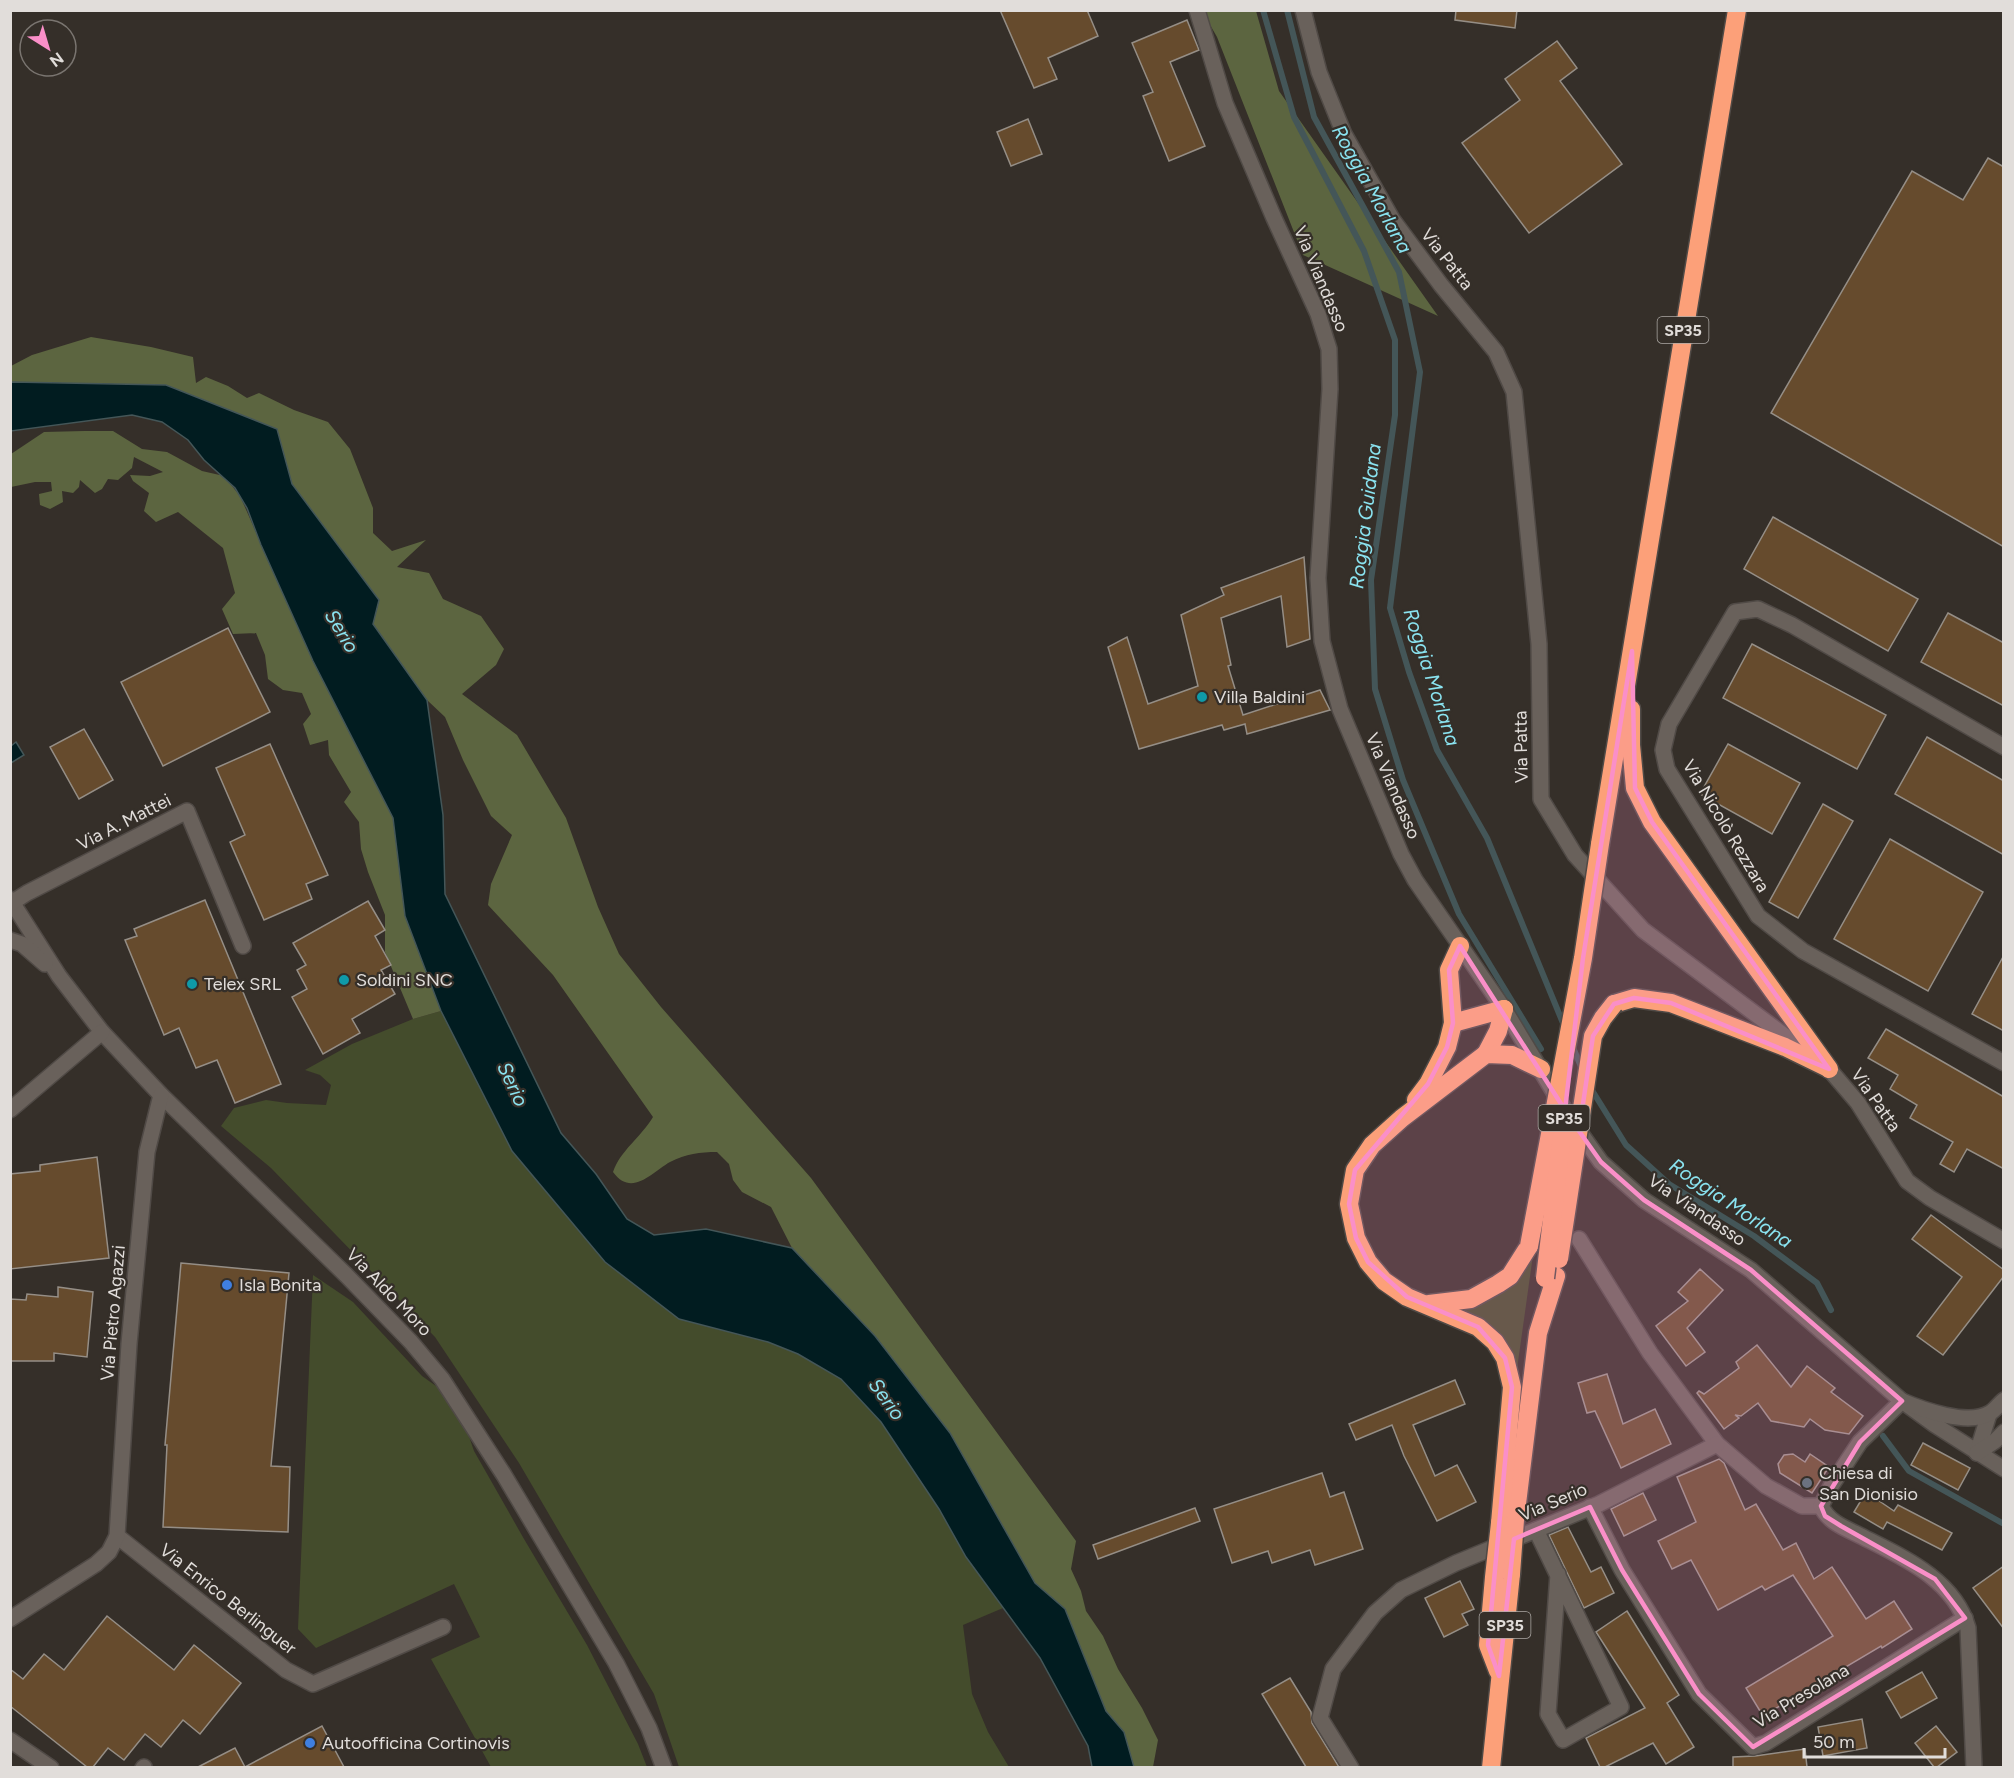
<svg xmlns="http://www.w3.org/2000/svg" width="2014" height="1778" viewBox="0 0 2014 1778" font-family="Figtree,sans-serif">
  <rect width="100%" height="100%" fill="#352f29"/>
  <g fill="#444c2c">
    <polygon points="441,1011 512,1151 679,1319 768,1342 798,1354 841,1379 881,1422 939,1509 966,1557 1003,1608 963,1625 972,1694 988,1732 1009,1767 679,1767 654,1694 519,1463 435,1337 271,1168 221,1126 234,1108 266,1100 287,1103 326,1105 331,1085 320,1075 305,1070 352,1044 413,1019"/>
    <path d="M 1533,1255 L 1517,1369 L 1511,1354 L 1450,1308 C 1488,1305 1515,1288 1533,1255 Z"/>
    <polygon points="313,1275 353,1302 422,1376 457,1401 474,1451 524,1539 587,1645 638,1744 647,1767 491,1767 431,1659 480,1637 454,1584 316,1648 298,1629"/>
  </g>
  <g fill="#5c6540">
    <polygon points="1202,11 1256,11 1279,91 1438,316 1303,255 1217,37"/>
    <path d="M 91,337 L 151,347 L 193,357 L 196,383 L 206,377 L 228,386 L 247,398 L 259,393 L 294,410 L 328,422 L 350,449 L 373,508 L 373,533 L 392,551 L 426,540 L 397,567 L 429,573 L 443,599 L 481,616 L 504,649 L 496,665 L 462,694 L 517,735 L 566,818 L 598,907 L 619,954 L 661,1007 L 811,1178 L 1076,1541 L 1071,1569 L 1081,1591 L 1086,1611 L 1103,1636 L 1118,1669 L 1142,1708 L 1158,1740 L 1153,1767 L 1134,1767 L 1124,1732 L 1106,1711 L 1065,1609 L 1035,1583 L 950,1433 L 875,1336 L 792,1248 L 771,1207 L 742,1192 L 733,1180 L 729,1164 L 717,1152 C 700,1152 686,1154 670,1162 C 652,1172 632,1198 613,1172 C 620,1151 641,1137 653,1117 L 553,975 L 488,905 L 491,884 L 512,835 L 491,816 L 463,760 L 445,717 L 427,700 L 373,624 L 379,600 L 292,484 L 276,429 L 166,385 L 11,382 L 11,366 L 32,355 Z"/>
    <polygon points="84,431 113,431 142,449 167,452 202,471 224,476 240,496 313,661 393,818 405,916 441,1011 413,1019 385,952 385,915 368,872 361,849 359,822 344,802 351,792 329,755 328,740 310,745 303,724 311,714 302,693 283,690 268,679 265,655 256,633 233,634 222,609 235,593 223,548 178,512 156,522 144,511 149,493 133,481 130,475 150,476 163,472 134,457 132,468 118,480 108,479 102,489 95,493 80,480 79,487 73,493 62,491 63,502 50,509 40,505 39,494 52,491 51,482 35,482 11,487 11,454 44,432"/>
  </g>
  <g fill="#011c20" stroke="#445658" stroke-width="1.5">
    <polygon points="11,382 166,385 277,429 292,484 379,600 373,624 427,700 443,815 445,894 561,1133 596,1174 627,1219 654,1235 706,1229 792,1248 875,1336 950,1433 1035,1583 1065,1609 1106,1711 1124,1732 1134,1767 1092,1767 1088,1746 1040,1658 966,1557 939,1509 881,1422 841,1379 798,1354 768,1342 679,1319 605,1262 512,1151 441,1011 405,916 393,818 313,661 261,545 247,508 235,488 204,460 188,440 162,422 132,415 11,431"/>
    <polygon points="16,742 24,755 11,763 11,746"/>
  </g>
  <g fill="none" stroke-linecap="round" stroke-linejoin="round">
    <g stroke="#445658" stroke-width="6">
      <polyline points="1263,10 1294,117 1364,251 1395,340 1395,415 1371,580 1375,689 1403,780 1459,914 1541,1049"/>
      <polyline points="1287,10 1314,117 1399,272 1420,372 1390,608 1409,672 1437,750 1487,838 1565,1028"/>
      <polyline points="1572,1045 1582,1069"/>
      <polyline points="1590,1087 1626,1145 1669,1184 1754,1236 1817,1283 1831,1310"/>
      <polyline points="1883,1436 1909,1471 2004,1524"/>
    </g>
  </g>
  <g fill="#664b2d" stroke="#958e86" stroke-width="1.5">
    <polygon points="1000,10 1087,10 1098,36 1048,58 1057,79 1034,88"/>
    <polygon points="1456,10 1517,10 1515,28 1455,20"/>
    <polygon points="1187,20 1199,50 1170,62 1205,146 1169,161 1143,96 1153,92 1132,43"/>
    <polygon points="1557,41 1577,68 1560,81 1622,164 1529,233 1462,143 1520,100 1505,79"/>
    <polygon points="1028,119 1042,154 1011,166 997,132"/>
    <polygon points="1988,158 2004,167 2004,547 1771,413 1912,171 1963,200"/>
    <polygon points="1773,517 1918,599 1888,651 1744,569"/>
    <polygon points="1304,557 1310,639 1287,647 1281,596 1221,618 1231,665 1228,666 1243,715 1320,690 1330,710 1247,734 1245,724 1224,730 1222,725 1139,749 1108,647 1127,637 1148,704 1198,686 1181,615 1224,595 1221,588"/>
    <polygon points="1948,613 2004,643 2004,706 1921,662"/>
    <polygon points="228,628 270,712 163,766 121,682"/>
    <polygon points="1752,644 1886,715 1857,769 1723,698"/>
    <polygon points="84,729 113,780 79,799 50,747"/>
    <polygon points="1927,737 2004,781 2004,855 1895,794"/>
    <polygon points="270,744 328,875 306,884 312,899 264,920 230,842 245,835 216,768"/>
    <polygon points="1728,744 1800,783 1772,834 1700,794"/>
    <polygon points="1823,804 1853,821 1798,918 1769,902"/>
    <polygon points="1890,839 1983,892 1928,991 1834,939"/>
    <polygon points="205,900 281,1084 235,1103 217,1060 196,1068 179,1028 164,1035 125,940 137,936 134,929"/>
    <polygon points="368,901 385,930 375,936 391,965 381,970 395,994 352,1019 360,1033 323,1054 292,997 307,989 297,970 306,965 293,943"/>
    <polygon points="2004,955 2004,1031 1972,1014"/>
    <polygon points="1886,1029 2004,1097 2004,1169 1967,1149 1954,1172 1940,1164 1953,1142 1910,1118 1917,1105 1890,1089 1898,1075 1868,1058"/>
    <polygon points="97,1157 109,1258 10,1269 10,1174 40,1171 40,1165"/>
    <polygon points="1931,1215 2004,1270 2004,1276 1943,1355 1917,1336 1962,1277 1912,1239"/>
    <polygon points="181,1263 289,1273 271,1466 290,1467 288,1532 163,1527 167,1445 165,1445"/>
    <polygon points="1700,1269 1723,1290 1687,1328 1705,1352 1686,1366 1656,1326 1688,1301 1678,1292"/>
    <polygon points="58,1287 93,1292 87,1357 54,1353 54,1361 10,1361 10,1299 26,1300 27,1294 58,1297"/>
    <polygon points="1757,1345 1791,1387 1807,1366 1835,1388 1831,1392 1863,1416 1849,1434 1825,1430 1810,1419 1804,1427 1771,1421 1758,1403 1741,1416 1735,1415 1739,1418 1724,1429 1697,1393 1699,1391 1704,1394 1739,1368 1736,1362"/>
    <polygon points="1607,1374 1623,1424 1655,1409 1671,1444 1621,1468 1595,1411 1587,1413 1578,1383"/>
    <polygon points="1455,1380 1465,1404 1413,1425 1435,1476 1457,1465 1476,1502 1437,1521 1404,1456 1392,1425 1356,1440 1349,1424"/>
    <polygon points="1923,1443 1970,1468 1958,1490 1911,1465"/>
    <polygon points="1793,1454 1805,1462 1810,1454 1829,1467 1812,1493 1780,1473 1778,1464 1784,1455"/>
    <polygon points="1719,1459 1724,1463 1745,1510 1756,1504 1783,1550 1796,1543 1814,1579 1832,1567 1866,1619 1894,1601 1912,1629 1882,1648 1881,1646 1763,1716 1746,1688 1833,1636 1793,1575 1765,1590 1762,1586 1718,1610 1691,1560 1672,1569 1658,1541 1696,1522 1677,1477"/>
    <polygon points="1322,1473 1330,1497 1344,1492 1363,1549 1315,1565 1310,1550 1272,1563 1268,1551 1232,1563 1214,1509"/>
    <polygon points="1866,1492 1894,1511 1898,1505 1952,1533 1942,1550 1887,1522 1883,1529 1854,1512"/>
    <polygon points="1643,1493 1656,1520 1624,1536 1611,1509"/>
    <polygon points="1195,1508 1200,1521 1098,1559 1093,1545"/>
    <polygon points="1568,1527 1591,1572 1601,1567 1614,1593 1584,1608 1549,1535"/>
    <polygon points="2004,1566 2004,1629 1973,1588"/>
    <polygon points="1460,1581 1474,1609 1462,1614 1468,1625 1444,1637 1425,1598"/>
    <polygon points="1627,1611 1679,1695 1667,1703 1694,1747 1666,1764 1653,1743 1605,1767 1600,1767 1586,1738 1645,1708 1596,1632"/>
    <polygon points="107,1616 174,1670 194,1645 241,1683 200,1734 183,1720 161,1747 145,1734 124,1760 108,1748 93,1767 87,1767 10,1706 10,1669 23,1679 44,1654 64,1670"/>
    <polygon points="1922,1672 1937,1698 1901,1718 1886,1692"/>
    <polygon points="1290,1678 1311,1712 1312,1723 1339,1767 1306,1767 1262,1694"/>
    <polygon points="1862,1719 1867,1748 1823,1756 1818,1727"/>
    <polygon points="322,1726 344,1767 198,1767 235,1748 245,1767"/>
    <polygon points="1936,1726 1957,1752 1937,1767 1934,1767 1915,1743"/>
    <polygon points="1805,1749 1807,1767 1733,1767 1733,1757 1755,1756"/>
  </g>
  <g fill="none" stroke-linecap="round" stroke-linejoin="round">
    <defs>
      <g id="minor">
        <polyline points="1197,10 1225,103 1274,218 1318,314 1329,349 1330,389 1318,578 1322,641 1340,709 1401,854 1415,880 1504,1009 1569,1117 1601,1162 1644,1200 1751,1270 1902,1401 1935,1425 2004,1469"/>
        <polyline points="1303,10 1319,72 1344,134 1392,219 1441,285 1496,352 1514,392 1539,644 1541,799 1575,855 1643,930 1829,1069 1858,1103 1907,1181 1930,1198 2004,1241"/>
        <polyline points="2004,747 1792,625 1758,609 1735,612 1669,724 1663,750 1667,769 1758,916 1803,951 2004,1063"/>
        <polyline points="10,899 59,976 102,1032 161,1095 346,1275 411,1342 442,1379 504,1475 616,1663 649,1728 664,1768"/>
        <polyline points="10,904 27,893 187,811 243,946"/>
        <polyline points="10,940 22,944 45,964"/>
        <polyline points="10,1110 102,1032"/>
        <polyline points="1579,1239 1650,1353 1717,1444 1766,1486 1802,1506 1821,1506"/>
        <polyline points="1977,1453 1989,1414"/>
        <polyline points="1977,1453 1995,1441 2004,1432"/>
        <path d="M 1821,1506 C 1828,1521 1842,1527 1857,1534 C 1900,1556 1954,1578 1968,1628 L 1974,1768"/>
        <path d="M 1821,1506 L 1831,1486 L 1860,1442 L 1902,1401 C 1923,1410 1968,1426 1990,1413 C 1995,1410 1999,1404 2004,1400"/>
        <polyline points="1590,1507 1622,1570 1699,1694 1753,1747 1766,1743 1965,1618"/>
        <polyline points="1536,1530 1621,1707 1563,1740 1548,1714 1558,1574"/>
        <polyline points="117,1536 286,1670 313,1684 443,1627"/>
        <polyline points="10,1619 96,1564 109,1552 117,1536 129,1344 147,1152 161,1095"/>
        <polyline points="10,1740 51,1768"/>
        <polyline points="143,1768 144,1767"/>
        <polyline points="1351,1768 1320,1718 1333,1669 1375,1613 1401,1590 1456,1563 1599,1504 1717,1444"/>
      </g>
      <g id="highway">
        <polyline points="1631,709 1631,745 1635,788 1652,822 1829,1069"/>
        <polyline points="1600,844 1737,10"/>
        <polyline points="1614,1004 1634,998 1671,1003 1785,1047 1828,1068"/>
        <polyline points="1453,1023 1504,1009"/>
        <polyline points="1486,1054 1498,1031 1504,1009"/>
        <polyline points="1416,1100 1428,1084 1447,1047 1453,1023 1449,970 1460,946"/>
        <polyline points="1429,1304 1471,1299 1498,1284 1510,1276 1529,1246"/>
        <polyline points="1515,1520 1538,1333 1556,1276"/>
        <polyline points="1500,1523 1512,1387 1505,1358 1495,1342 1478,1327 1407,1297 1384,1281 1368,1262 1356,1238 1349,1204 1355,1170 1372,1145 1402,1118 1486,1054 1512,1055 1541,1069"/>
        <polyline points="1494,1577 1488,1645 1498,1671"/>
        <polyline points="1491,1768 1511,1574"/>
      </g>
    </defs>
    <use href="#minor" stroke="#504a46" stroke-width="18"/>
    <use href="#highway" stroke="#504a46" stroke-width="21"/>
    <use href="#minor" stroke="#69615b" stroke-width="15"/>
    <use href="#highway" stroke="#fca079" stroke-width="18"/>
    <defs>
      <g id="highway-bridge">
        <polyline points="1529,1246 1583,958 1600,844"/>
        <polyline points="1559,1259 1593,1036 1603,1018 1614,1004"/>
        <polyline points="1545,1278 1563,1127"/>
        <polyline points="1511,1574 1515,1520"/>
        <polyline points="1494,1577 1500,1523"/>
      </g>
    </defs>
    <use href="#highway-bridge" stroke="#504a46" stroke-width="21" stroke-linecap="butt"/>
    <use href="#highway-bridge" stroke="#fca079" stroke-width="18"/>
  </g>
  <path fill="#fa8fc8" fill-opacity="0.2" stroke="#fa8fc8" stroke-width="4.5" stroke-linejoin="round" d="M 1632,651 L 1635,788 L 1652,822 L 1829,1069 L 1671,1003 L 1634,998 L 1614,1004 L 1593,1036 L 1579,1131 L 1601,1162 L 1644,1200 L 1751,1270 L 1902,1401 L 1860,1442 L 1821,1506 L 1825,1516 L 1841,1526 L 1935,1579 L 1965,1618 L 1753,1747 L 1699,1694 L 1622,1570 L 1590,1507 L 1514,1539 L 1499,1676 L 1488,1645 L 1512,1387 L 1505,1358 L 1478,1327 L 1407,1297 L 1368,1262 L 1356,1238 L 1349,1204 L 1355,1170 L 1428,1084 L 1447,1047 L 1453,1023 L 1449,970 L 1460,946 L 1565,1110 L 1583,958 Z"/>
  <g fill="#0f9aa8" stroke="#352f29" stroke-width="2">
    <circle cx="1202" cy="697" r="6"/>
    <circle cx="344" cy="980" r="6"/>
    <circle cx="192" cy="984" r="6"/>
  </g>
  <g fill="#3f7fe0" stroke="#352f29" stroke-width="2">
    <circle cx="227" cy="1285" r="6"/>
    <circle cx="310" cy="1743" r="6"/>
  </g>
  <circle fill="#6b7280" stroke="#352f29" stroke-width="2" cx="1807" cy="1483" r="6"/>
  <g text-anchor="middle" stroke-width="4.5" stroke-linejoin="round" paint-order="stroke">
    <g fill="#352f29" stroke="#ada9a5" stroke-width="1.5">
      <rect x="1657.5" y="317" width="51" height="26" rx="4.5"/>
      <rect x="1538.5" y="1105" width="51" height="26" rx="4.5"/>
      <rect x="1479.5" y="1612" width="51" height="26" rx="4.5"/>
    </g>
    <g font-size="16" font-weight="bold" fill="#e1ddda">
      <text x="1683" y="336">SP35</text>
      <text x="1564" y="1124">SP35</text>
      <text x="1505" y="1631">SP35</text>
    </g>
    <g font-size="18" fill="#e1ddda" stroke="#352f29">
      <text transform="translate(1447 259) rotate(52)" y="6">Via Patta</text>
      <text transform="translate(1321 279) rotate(67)" y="6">Via Viandasso</text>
      <text transform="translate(1521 747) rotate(-91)" y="6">Via Patta</text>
      <text transform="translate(1393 786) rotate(67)" y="6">Via Viandasso</text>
      <text transform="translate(124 822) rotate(-27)" y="6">Via A. Mattei</text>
      <text transform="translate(1726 826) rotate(59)" y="6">Via Nicolò Rezzara</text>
      <text transform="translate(1876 1100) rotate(55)" y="6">Via Patta</text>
      <text transform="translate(1697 1210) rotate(34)" y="6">Via Viandasso</text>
      <text transform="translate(389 1292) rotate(46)" y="6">Via Aldo Moro</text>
      <text transform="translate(113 1313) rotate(-85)" y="6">Via Pietro Agazzi</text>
      <text transform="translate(1553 1502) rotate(-23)" y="6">Via Serio</text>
      <text transform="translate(228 1599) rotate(38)" y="6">Via Enrico Berlinguer</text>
      <text transform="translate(1801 1696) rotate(-31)" y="6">Via Presolana</text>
    </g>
    <g font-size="18" fill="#e1ddda" stroke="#352f29" text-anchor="start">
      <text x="1214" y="703">Villa Baldini</text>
      <text x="356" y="986">Soldini SNC</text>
      <text x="204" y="990">Telex SRL</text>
      <text x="239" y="1291">Isla Bonita</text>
      <text x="1819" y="1479">Chiesa di<tspan x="1819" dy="21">San Dionisio</tspan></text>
      <text x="322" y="1749">Autoofficina Cortinovis</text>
    </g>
    <g font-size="20" font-style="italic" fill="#8ae3f0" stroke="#352f29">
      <text transform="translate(1372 189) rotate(61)" y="7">Roggia Morlana</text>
      <text transform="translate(1365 516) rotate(-83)" y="7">Roggia Guidana</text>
      <text transform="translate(342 631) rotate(59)" y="7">Serio</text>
      <text transform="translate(1432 677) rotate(72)" y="7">Roggia Morlana</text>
      <text transform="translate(513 1084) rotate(65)" y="7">Serio</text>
      <text transform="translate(1731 1203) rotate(34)" y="7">Roggia Morlana</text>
      <text transform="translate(887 1399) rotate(54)" y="7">Serio</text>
    </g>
  </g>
  <rect width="2014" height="1778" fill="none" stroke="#e1ddda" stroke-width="24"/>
  <g transform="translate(48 48) rotate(143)"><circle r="28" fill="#352f29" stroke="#7a7570" stroke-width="1.5"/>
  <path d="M0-4.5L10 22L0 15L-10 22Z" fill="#fa8fc8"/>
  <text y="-9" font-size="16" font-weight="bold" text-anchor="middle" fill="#e1ddda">N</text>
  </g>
  <path d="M1804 1748v9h141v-9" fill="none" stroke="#e1ddda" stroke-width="3"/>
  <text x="1813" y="1748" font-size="18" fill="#e1ddda" stroke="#352f29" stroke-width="4.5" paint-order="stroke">50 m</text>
</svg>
